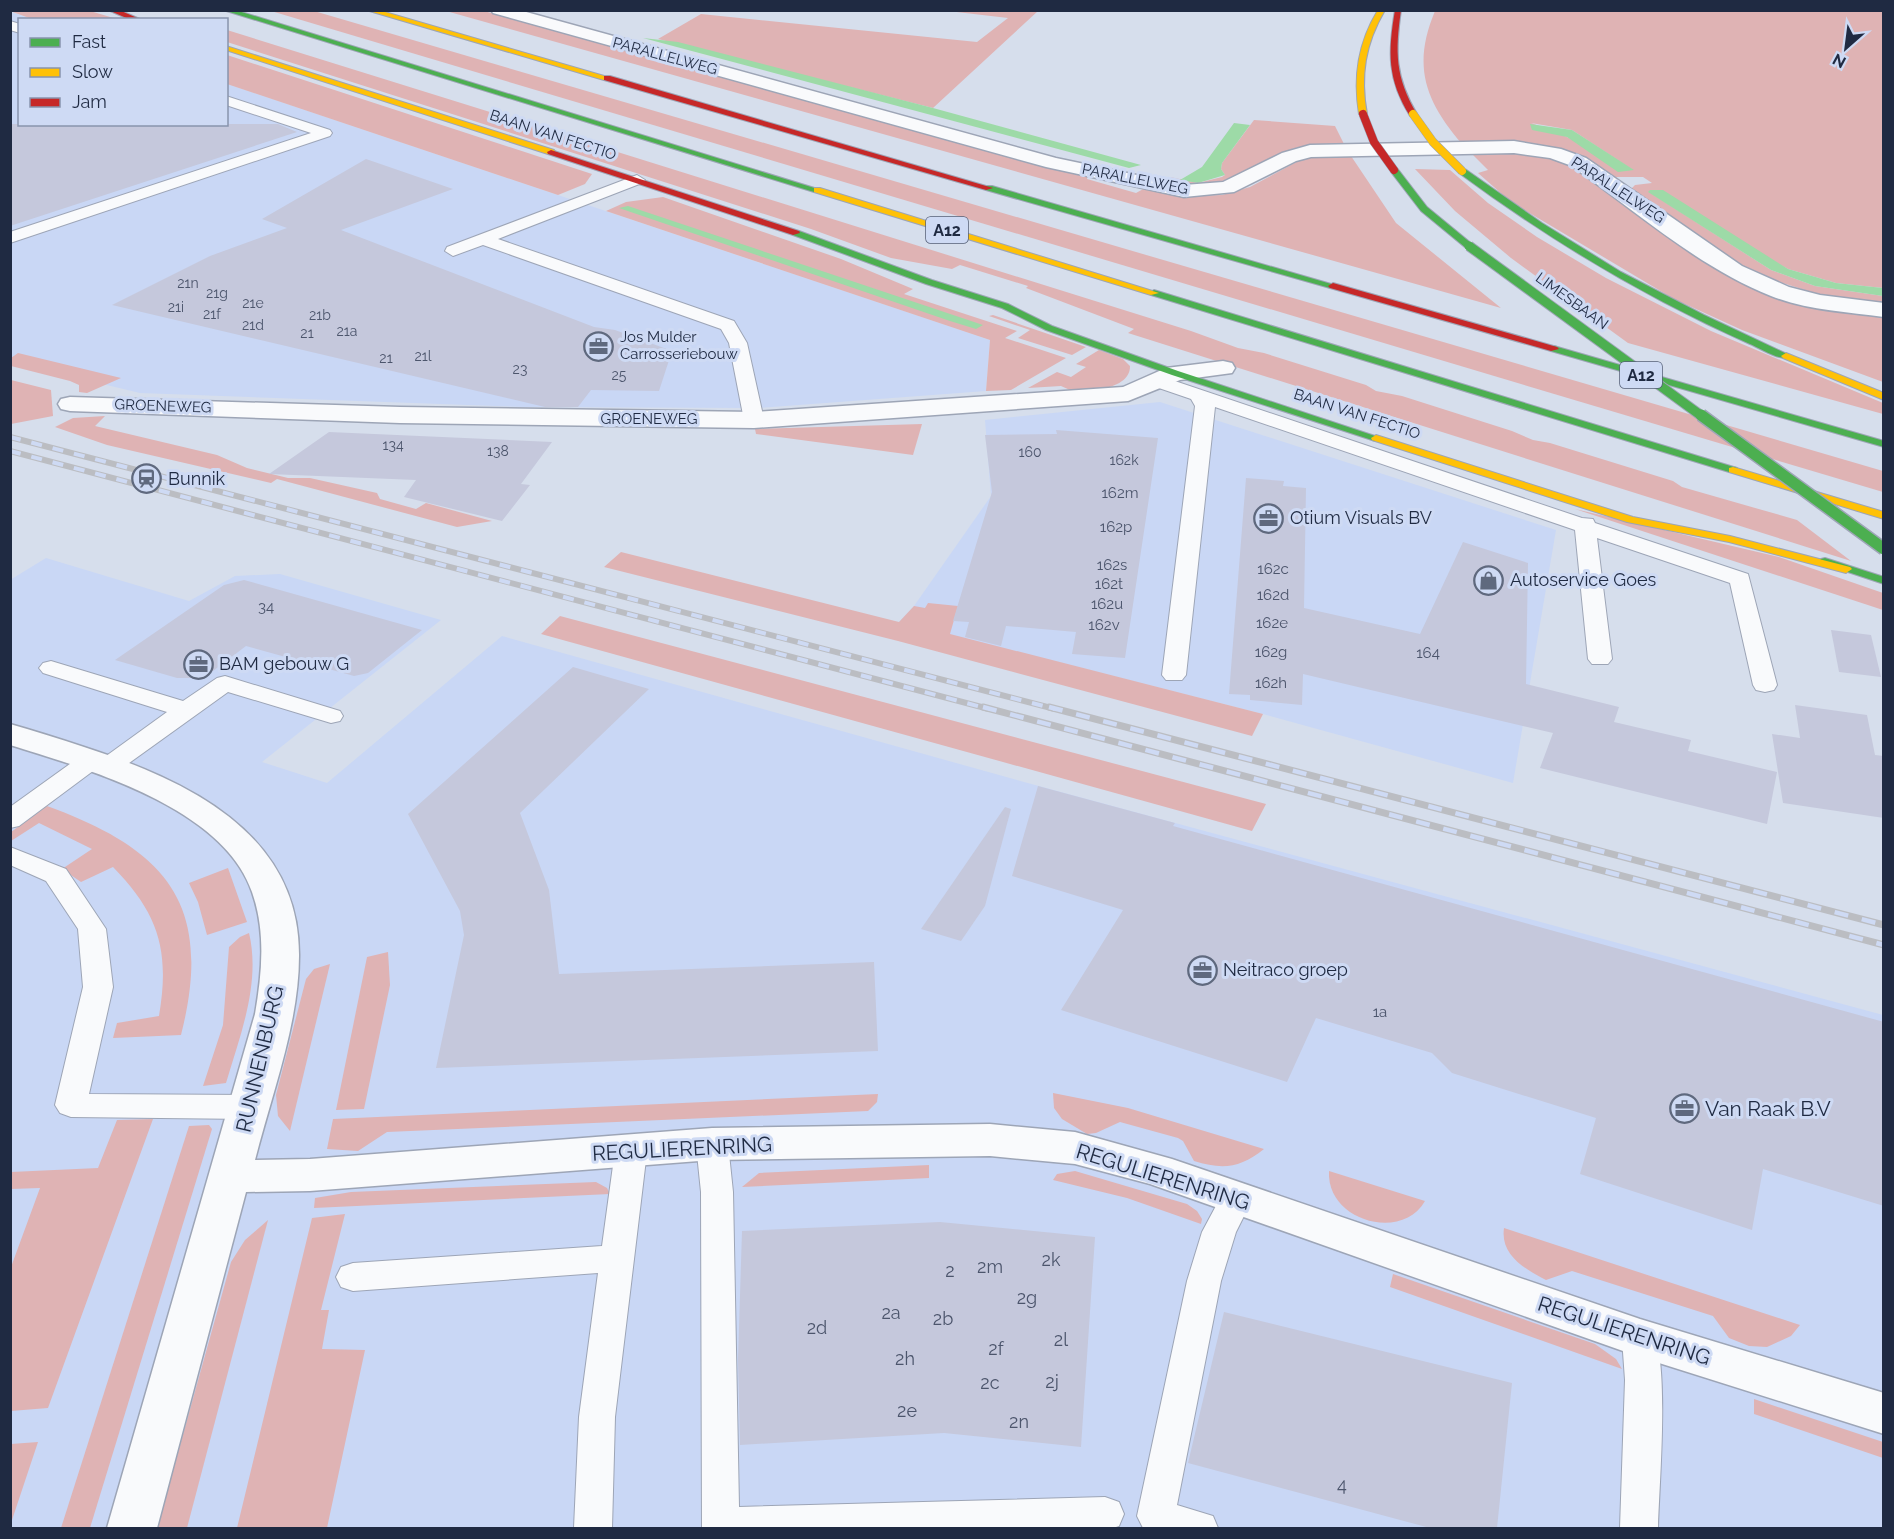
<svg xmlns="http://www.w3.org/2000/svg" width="1894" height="1539" viewBox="0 0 1894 1539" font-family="Raleway,sans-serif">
  <rect width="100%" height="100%" fill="#d6deec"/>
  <g fill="#c9d7f5">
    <polygon points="11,12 32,19 20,20 20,124 226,124 227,84 990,340 986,391 758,408 525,407 140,393 11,362"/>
    <polygon points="1160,402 1556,530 1513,783 1263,714 899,622 914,606 991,496 985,420"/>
    <polygon points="46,558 189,601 235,576 280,574 441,620 262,762 327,783 502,636 1024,782 1883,1015 1883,1528 11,1528 10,580"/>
  </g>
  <g fill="#dfb3b4" fill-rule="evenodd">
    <polygon points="10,11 90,11 117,19 32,19"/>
    <polygon points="271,11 314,11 1883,471 1883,492"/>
    <polygon points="446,11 484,11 825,105 1088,174 1087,179 1136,193 1145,188 1187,196 1222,195 1250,187 1302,159 1349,153 1396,223 1501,308"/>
    <polygon points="948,11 1038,11 933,108 658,39 701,14 977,42 1008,18"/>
    <path d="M 1435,11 L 1883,11 L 1883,288 L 1836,283 L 1788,269 L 1649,192 L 1771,270 L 1815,286 L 1883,296 L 1883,305 L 1827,297 L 1757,275 L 1630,190 L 1635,185 L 1652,183 L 1643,177 L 1612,177 L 1587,161 L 1462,144 C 1425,101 1412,66 1435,11 ZM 1531,123 L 1572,130 L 1633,170 L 1559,133 Z"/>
    <polygon points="227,30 1191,331 1238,348 1264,353 1366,385 1376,391 1402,396 1512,431 1533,440 1550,443 1673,481 1682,487 1797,520 1851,561 1128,333 1134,329 1026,288 1028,286 960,265 952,269 891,258 811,229 227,42"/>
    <polygon points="227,55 592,174 585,184 558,195 227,84"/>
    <path d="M 1254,120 L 1335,126 L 1345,146 C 1327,147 1306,144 1289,150 C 1250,164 1210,201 1166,181 L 1170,177 L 1198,183 L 1222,177 L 1225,175 L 1221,169 L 1222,163 Z"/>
    <polygon points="1470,152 1539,154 1565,162 1743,284 1841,312 1883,318 1883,382 1742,330 1674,299 1511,202 1478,173 1488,170"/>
    <polygon points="1415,169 1450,170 1488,203 1537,237 1606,278 1711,331 1883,403 1883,414 1628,343 1511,258 1455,211"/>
    <polygon points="663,197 841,259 913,289 904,294 1017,331 1005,338 1066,358 1011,390 986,391 990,340 606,211 626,202"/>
    <polygon points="993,315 1086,347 1072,355 1018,338 1030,330 989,316"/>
    <path d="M 1099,350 L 1123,359 L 1130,366 C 1131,396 1061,393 1039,394 L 1070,390 L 1061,386 L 1028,388 L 1057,372 L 1071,377 L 1086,367 L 1076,364 Z"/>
    <polygon points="18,353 121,378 87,393 79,392 79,385 70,381 11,366 11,358"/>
    <polygon points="11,380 51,390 53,416 11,424"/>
    <polygon points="105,416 95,426 217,455 247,468 288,478 310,478 377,493 380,499 416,509 426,503 492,521 457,527 277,479 271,483 107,445 55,427 73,418"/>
    <polygon points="922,424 913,455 756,434 755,429"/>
    <polygon points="1575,509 1779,557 1883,593 1883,610"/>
    <polygon points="621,552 899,622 914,606 925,608 928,603 958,606 950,634 1263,714 1252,736 898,641 604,567"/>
    <polygon points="560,616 1266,804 1252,831 541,634"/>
    <path d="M 47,806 C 168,850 214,905 181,1035 L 113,1038 L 117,1023 L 159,1016 C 170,951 159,914 113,867 L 81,882 L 62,869 L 92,849 L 39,823 L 11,841 L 11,832 Z"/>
    <polygon points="228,868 247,922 207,935 198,902 189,883"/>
    <path d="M 249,933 C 261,983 240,1036 226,1083 L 203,1086 L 223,1025 L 229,947 L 240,937 Z"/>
    <polygon points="388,952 390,985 364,1109 336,1110 367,957"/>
    <polygon points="330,964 290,1131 278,1116 276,1095 306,979 314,969"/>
    <path d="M 1053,1093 L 1128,1108 L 1264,1149 C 1240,1168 1223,1170 1194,1161 L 1183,1141 L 1178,1138 L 1120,1122 L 1096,1133 L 1087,1134 L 1062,1119 L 1054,1108 Z"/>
    <polygon points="878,1094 877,1102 868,1111 387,1132 358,1151 327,1149 333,1119"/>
    <polygon points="153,1119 48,1408 11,1411 11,1267 40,1188 11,1189 11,1172 98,1168 117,1120"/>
    <polygon points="209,1125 212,1129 90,1528 61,1528 189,1126"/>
    <polygon points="929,1165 929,1178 742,1187 759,1173"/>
    <polygon points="1075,1171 1187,1204 1197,1211 1202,1219 1201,1224 1127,1198 1053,1180 1057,1174"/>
    <path d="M 1329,1171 L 1425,1201 C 1402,1242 1326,1221 1329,1171 Z"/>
    <polygon points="596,1182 607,1188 610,1194 314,1208 315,1198 351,1192"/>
    <polygon points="345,1214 321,1310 329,1310 322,1349 365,1350 327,1528 237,1528 312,1218"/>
    <polygon points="268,1220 187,1528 157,1528 231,1262 245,1240"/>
    <path d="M 1504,1228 L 1800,1325 L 1791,1336 L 1767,1347 L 1749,1346 L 1729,1338 L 1713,1316 L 1572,1271 L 1546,1280 C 1525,1269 1500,1255 1504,1228 Z"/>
    <polygon points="1393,1274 1595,1344 1616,1359 1622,1369 1390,1287"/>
    <polygon points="1754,1399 1883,1442 1883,1458 1754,1414"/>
    <polygon points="38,1442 11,1523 11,1444"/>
  </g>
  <g fill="#9ddaa7">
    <polygon points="643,38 678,42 933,108 1141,165 1129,168"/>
    <polygon points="1234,123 1250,125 1222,163 1221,169 1225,175 1198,183 1180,180 1202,167"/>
    <polygon points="1530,124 1572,130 1634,170 1618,172 1567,137 1532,130"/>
    <polygon points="1650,190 1663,190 1788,269 1836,283 1883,288 1883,296 1815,286 1771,270 1648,192"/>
    <polygon points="628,206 983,325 976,329 950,321 619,208"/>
  </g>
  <g fill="#c5c8dc">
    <polygon points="10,124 278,124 297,132 10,226"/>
    <polygon points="366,159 453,189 341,230 594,327 615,330 672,351 659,391 591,390 578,407 545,407 112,305 210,256 287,228 262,219"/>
    <polygon points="1056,430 1158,438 1125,658 1072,654 1076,632 1006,626 1001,646 965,637 969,622 953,621 992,492 985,435 1057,434"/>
    <polygon points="329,432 552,442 521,484 530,485 502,521 404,497 416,480 269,474"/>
    <polygon points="1246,478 1284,481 1283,486 1306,488 1304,608 1420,634 1463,542 1528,563 1526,684 1619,707 1614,722 1691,740 1688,751 1777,772 1767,824 1540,768 1553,733 1303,674 1302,705 1250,700 1250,695 1229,694"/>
    <polygon points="244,580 422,630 368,673 354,676 246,646 213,671 190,678 177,678 115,660 224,585"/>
    <polygon points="1831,630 1871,635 1881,677 1839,672"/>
    <polygon points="573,667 649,689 520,813 549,890 559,974 874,962 878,1051 436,1068 464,935 460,911 408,814"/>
    <polygon points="1795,705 1867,715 1875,755 1884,756 1884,818 1783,803 1772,734 1800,738"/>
    <polygon points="1038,786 1175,823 1173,826 1884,1022 1884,1206 1763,1169 1752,1230 1580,1174 1596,1118 1452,1073 1432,1053 1316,1018 1287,1082 1061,1010 1123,910 1012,876"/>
    <polygon points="1005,807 1011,809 985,906 961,941 921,929"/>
    <polygon points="940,1222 1095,1237 1081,1447 944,1433 740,1445 738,1360 742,1231"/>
    <polygon points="1224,1312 1512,1383 1497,1528 1430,1528 1188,1463"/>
  </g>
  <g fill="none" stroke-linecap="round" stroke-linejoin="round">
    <defs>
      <g id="lane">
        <polygon points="10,21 20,24 20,33 10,30"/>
        <polygon points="226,96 330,130 332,133 330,136 10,243 10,232 311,133 226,105"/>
        <polygon points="637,175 645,180 642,183 498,239 734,321 747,343 764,420 761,424 747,424 744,420 729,343 721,329 483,245 453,256 445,251 447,247"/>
        <polygon points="1160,376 1582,518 1593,519 1595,523 1748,574 1777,685 1774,690 1765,692 1756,690 1753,685 1730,583 1597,538 1612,659 1608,664 1592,664 1588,659 1575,530 1215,407 1186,675 1182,680 1166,680 1162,675 1195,406 1191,399 1153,386 1151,382"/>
        <polygon points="51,661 183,701 217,678 225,676 340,711 343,716 340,721 331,723 228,692 118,771 109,774 100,771 97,768 19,826 10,828 10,807 81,756 90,753 99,756 102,759 167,712 43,673 39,668 43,663"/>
        <polygon points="10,847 66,869 106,929 113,987 89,1094 250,1095 261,1099 266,1107 261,1115 250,1119 71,1117 60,1113 55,1105 83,987 78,929 46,881 10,865"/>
        <polygon points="712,1132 723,1135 728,1144 733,1192 739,1507 1105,1497 1119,1502 1124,1514 1119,1526 1113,1528 702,1528 701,1192 696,1144 701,1135"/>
        <polygon points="631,1139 642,1142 647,1151 615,1417 612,1528 574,1528 579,1417 598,1273 353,1291 341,1287 336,1277 341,1267 353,1263 602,1246 615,1151 620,1142"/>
        <polygon points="1237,1185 1249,1189 1253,1198 1236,1232 1221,1281 1177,1505 1213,1516 1218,1528 1143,1528 1137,1516 1187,1281 1202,1232 1225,1189"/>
        <path d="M 1640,1323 L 1652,1328 C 1670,1362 1659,1484 1658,1528 L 1620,1528 L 1625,1380 L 1622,1338 L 1628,1328 Z"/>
      </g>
      <g id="street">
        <path d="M 491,10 L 519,10 L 1056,158 L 1184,185 L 1223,182 L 1282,153 L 1310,145 L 1514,141 L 1561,149 L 1586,158 L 1742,266 L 1789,287 L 1820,295 L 1884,303 L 1884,317 C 1846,312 1806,310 1771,296 C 1700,268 1635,211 1572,166 L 1550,158 L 1514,153 L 1311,157 L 1296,161 L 1234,192 L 1184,197 L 1046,167 L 493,13 Z"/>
        <polygon points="1223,361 1232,363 1235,368 1232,373 1180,380 1128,401 754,428 400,423 70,411 61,409 58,404 61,399 70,397 400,407 754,412 1123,387 1166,368"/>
        <path d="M 10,724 C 35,731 60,739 84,747 C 185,780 300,832 299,956 C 299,1024 272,1093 255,1160 L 310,1159 L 712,1128 L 990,1124 L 1075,1132 L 1172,1159 L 1640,1319 L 1884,1393 L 1884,1434 L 1640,1357 L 1150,1184 L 1075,1164 L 990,1156 L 712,1160 L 310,1191 L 246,1192 L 157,1528 L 107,1528 L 255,1014 C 262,973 266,932 252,892 C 223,807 87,769 10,745 Z"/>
      </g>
      <g id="fast">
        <polygon points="223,10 235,10 821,190 814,192"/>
        <polygon points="1391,168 1397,168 1427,207 1472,244 1472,248 1466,248 1421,211 1391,172"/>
        <path d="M 1459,169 L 1465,169 L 1542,223 L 1621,272 L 1704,315 L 1791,356 C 1782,363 1760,348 1750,344 C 1646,298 1550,240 1459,173 Z"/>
        <polygon points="986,186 992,186 1338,286 1330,288 986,190"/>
        <polygon points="793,231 799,231 932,280 1008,304 1052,326 1178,371 1381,438 1376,441 1372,440 1172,375 1046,330 1002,308 926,284 793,235"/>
        <polygon points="1154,290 1737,468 1738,470 1737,472 1729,472 1151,295 1149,293"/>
        <polygon points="1554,346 1884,441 1884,447 1551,351 1551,347"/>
        <polygon points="1825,558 1884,577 1884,584 1821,563 1819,561 1821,559"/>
      </g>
      <g id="slow">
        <polygon points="366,10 378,10 611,78 604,80"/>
        <path d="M 1378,10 L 1385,10 C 1365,44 1360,76 1367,114 L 1363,116 L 1359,114 C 1353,76 1358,43 1378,10 Z"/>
        <polygon points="226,46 554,150 555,152 548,154 226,50"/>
        <polygon points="814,188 820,188 1159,293 1151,295 814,192"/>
        <polygon points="1786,353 1884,393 1884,400 1783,358 1781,356"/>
        <polygon points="1376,435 1633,517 1730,536 1850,567 1852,569 1846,573 1729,542 1627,522 1372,440 1371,438"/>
        <polygon points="1733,467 1884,512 1884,519 1729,472 1729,468"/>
      </g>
      <g id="jam">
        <polygon points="108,10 119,10 142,20 131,20"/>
        <path d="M 1395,10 L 1401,10 C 1395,52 1395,77 1417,114 L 1413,116 L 1410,116 C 1387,79 1388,52 1395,10 Z"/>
        <polygon points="604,76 610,76 993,188 986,190 604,80"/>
        <polygon points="551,150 799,231 800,233 793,235 548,154 547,152"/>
        <polygon points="1333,283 1557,347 1559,349 1551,351 1330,288 1328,286"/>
      </g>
    </defs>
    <use href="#lane" stroke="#9da5b6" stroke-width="2"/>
    <use href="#street" stroke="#9da5b6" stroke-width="3"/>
    <use href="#fast" stroke="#9da5b6" stroke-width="2"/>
    <use href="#slow" stroke="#9da5b6" stroke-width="2"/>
    <use href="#jam" stroke="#9da5b6" stroke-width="2"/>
    <use href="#lane" fill="#f9fafc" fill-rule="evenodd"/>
    <use href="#street" fill="#f9fafc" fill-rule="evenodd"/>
    <use href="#fast" fill="#4caf50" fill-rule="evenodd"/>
    <use href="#slow" fill="#ffc107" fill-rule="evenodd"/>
    <use href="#jam" fill="#c62828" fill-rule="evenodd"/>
    <defs>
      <g id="rail-far1">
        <polyline points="10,437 1055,709"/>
        <polyline points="10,451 989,709"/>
      </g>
      <g id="rail">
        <polyline points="983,707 1884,945"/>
        <polyline points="1049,707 1884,925"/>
      </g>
    </defs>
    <use href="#rail-far1" stroke="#bbbdc2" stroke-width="6"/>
    <use href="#rail" stroke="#bbbdc2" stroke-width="7"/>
    <use href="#rail-far1" stroke="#cedaf4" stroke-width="4" stroke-dasharray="11" stroke-linecap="butt"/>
    <use href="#rail" stroke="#cedaf4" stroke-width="4.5" stroke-dasharray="14" stroke-linecap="butt"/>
    <defs>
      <polyline id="fast-bridge-far1" points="1469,246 1703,417"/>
      <polyline id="fast-bridge" points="1701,415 1884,549"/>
      <polyline id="slow-bridge" points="1413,114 1433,142 1462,171"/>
      <polyline id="jam-bridge" points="1363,114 1374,142 1394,170"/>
    </defs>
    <use href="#fast-bridge-far1" stroke="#9da5b6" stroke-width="11" stroke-linecap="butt"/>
    <use href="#fast-bridge" stroke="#9da5b6" stroke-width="14" stroke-linecap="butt"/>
    <use href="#slow-bridge" stroke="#9da5b6" stroke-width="9" stroke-linecap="butt"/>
    <use href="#jam-bridge" stroke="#9da5b6" stroke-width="9" stroke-linecap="butt"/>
    <use href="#fast-bridge-far1" stroke="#4caf50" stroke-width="9"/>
    <use href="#fast-bridge" stroke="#4caf50" stroke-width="11"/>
    <use href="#slow-bridge" stroke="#ffc107" stroke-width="8"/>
    <use href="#jam-bridge" stroke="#c62828" stroke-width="8"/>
  </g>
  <defs>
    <symbol id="office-ring" viewBox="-11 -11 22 22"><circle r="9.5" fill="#cedaf4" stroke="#5f697e" stroke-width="1.5"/><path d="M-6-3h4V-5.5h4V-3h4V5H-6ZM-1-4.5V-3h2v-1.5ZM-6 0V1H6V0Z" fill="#5f697e"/></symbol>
    <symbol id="station-ring" viewBox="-11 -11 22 22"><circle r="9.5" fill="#cedaf4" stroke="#5f697e" stroke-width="1.5"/><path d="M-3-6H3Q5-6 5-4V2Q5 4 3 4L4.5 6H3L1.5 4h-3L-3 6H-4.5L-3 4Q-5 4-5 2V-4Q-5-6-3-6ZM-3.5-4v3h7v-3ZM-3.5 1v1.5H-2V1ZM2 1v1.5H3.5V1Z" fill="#5f697e"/></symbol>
    <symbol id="shop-ring" viewBox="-11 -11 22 22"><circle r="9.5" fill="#cedaf4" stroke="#5f697e" stroke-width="1.5"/><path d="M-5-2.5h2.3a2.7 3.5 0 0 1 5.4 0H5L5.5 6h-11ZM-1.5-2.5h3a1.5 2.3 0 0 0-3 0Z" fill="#5f697e"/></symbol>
  </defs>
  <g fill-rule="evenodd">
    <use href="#office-ring" x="582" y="330" width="33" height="33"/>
    <use href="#station-ring" x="130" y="462" width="33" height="33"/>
    <use href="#office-ring" x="1252" y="502" width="33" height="33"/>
    <use href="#shop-ring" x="1472" y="564" width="33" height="33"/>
    <use href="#office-ring" x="182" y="648" width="33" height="33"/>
    <use href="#office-ring" x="1186" y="954" width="33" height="33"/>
    <use href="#office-ring" x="1668" y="1092" width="33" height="33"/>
  </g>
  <g text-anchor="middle" stroke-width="6" stroke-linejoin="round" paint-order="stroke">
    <g font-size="14" fill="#4c556c">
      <text x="188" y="288">21n</text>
      <text x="217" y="298">21g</text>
      <text x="253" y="308">21e</text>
      <text x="176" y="312">21i</text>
      <text x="212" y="319">21f</text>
      <text x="320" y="320">21b</text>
      <text x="253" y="330">21d</text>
      <text x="347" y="336">21a</text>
      <text x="307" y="338">21</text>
      <text x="423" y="361">21l</text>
      <text x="386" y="363">21</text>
      <text x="520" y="374">23</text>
      <text x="619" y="380">25</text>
      <text x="393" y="450">134</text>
      <text x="498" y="456">138</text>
      <text x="1030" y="457">160</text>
      <text x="1124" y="465">162k</text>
    </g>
    <g font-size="15" fill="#1f2a42" stroke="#cedaf4">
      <text transform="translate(665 56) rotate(15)" y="5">PARALLELWEG</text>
      <text transform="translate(553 135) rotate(18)" y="5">BAAN VAN FECTIO</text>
      <text transform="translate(1135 179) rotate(11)" y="5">PARALLELWEG</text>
      <text transform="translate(1618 190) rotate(33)" y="5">PARALLELWEG</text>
      <text transform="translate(1572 301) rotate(36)" y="5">LIMESBAAN</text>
      <text transform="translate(163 406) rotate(2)" y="5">GROENEWEG</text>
      <text transform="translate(1357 414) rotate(18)" y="5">BAAN VAN FECTIO</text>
      <text x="649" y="424">GROENEWEG</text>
    </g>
    <g font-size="15" fill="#1f2a42" stroke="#cedaf4" text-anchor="start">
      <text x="620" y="342">Jos Mulder<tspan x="620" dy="17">Carrosseriebouw</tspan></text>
    </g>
    <g font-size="15" fill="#4c556c">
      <text x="1120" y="498">162m</text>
      <text x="1116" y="532">162p</text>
      <text x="1112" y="570">162s</text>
      <text x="1273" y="574">162c</text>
      <text x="1109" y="589">162t</text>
      <text x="1273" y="600">162d</text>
      <text x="1107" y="609">162u</text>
      <text x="266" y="612">34</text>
      <text x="1272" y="628">162e</text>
      <text x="1104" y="630">162v</text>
      <text x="1271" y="657">162g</text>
      <text x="1428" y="658">164</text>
      <text x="1271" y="688">162h</text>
      <text x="1380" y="1017">1a</text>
    </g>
    <g fill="#cedaf4" stroke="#545f77" stroke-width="1.5">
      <rect x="926" y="217" width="42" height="26" rx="4.5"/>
      <rect x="1620" y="362" width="42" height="26" rx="4.5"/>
    </g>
    <g font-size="16" font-weight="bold" fill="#1f2a42">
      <text x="947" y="236">A12</text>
      <text x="1641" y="381">A12</text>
    </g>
    <g font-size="18" fill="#1f2a42" stroke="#cedaf4" text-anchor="start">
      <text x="168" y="485">Bunnik</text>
      <text x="1290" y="524">Otium Visuals BV</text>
      <text x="1510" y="586">Autoservice Goes</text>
      <text x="219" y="670">BAM gebouw G</text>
      <text x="1223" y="976">Neitraco groep</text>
    </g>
    <g font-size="18" fill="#4c556c">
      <text x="1051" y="1266">2k</text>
      <text x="990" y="1273">2m</text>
      <text x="950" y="1277">2</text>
      <text x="1027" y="1304">2g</text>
      <text x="891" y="1319">2a</text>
      <text x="943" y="1325">2b</text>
      <text x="817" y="1334">2d</text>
      <text x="1061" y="1346">2l</text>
      <text x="996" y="1355">2f</text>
      <text x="905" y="1365">2h</text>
      <text x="1052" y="1388">2j</text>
      <text x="990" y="1389">2c</text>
      <text x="907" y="1417">2e</text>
      <text x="1019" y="1428">2n</text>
      <text x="1342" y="1491">4</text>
    </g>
    <g font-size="21" fill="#1f2a42" stroke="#cedaf4">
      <text transform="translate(260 1059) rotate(-77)" y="7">RUNNENBURG</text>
      <text transform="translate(682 1149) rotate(-3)" y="7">REGULIERENRING</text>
      <text transform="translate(1163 1177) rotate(17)" y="7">REGULIERENRING</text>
      <text transform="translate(1624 1331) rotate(18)" y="7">REGULIERENRING</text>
    </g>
    <g font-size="21" fill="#1f2a42" stroke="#cedaf4" text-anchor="start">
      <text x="1705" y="1116">Van Raak B.V</text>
    </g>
  </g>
  <rect width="1894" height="1539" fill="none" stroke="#1f2a42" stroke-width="24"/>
  <rect x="18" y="18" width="210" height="108" fill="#cedaf4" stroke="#8894ad" stroke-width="1.5"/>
  <rect x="30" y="38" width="30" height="9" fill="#4caf50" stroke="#8894ad" stroke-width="1.5"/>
  <text x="72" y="48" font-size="18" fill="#1f2a42">Fast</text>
  <rect x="30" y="68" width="30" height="9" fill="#ffc107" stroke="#8894ad" stroke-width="1.5"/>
  <text x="72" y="78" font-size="18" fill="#1f2a42">Slow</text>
  <rect x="30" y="98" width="30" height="9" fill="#c62828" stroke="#8894ad" stroke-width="1.5"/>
  <text x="72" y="108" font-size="18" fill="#1f2a42">Jam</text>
  <g transform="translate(1846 48) rotate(208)" stroke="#cedaf4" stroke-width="4.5" paint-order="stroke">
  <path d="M0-4.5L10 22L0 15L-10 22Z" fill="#1f2a42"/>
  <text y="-9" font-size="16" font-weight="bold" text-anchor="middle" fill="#1f2a42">N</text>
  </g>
</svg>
